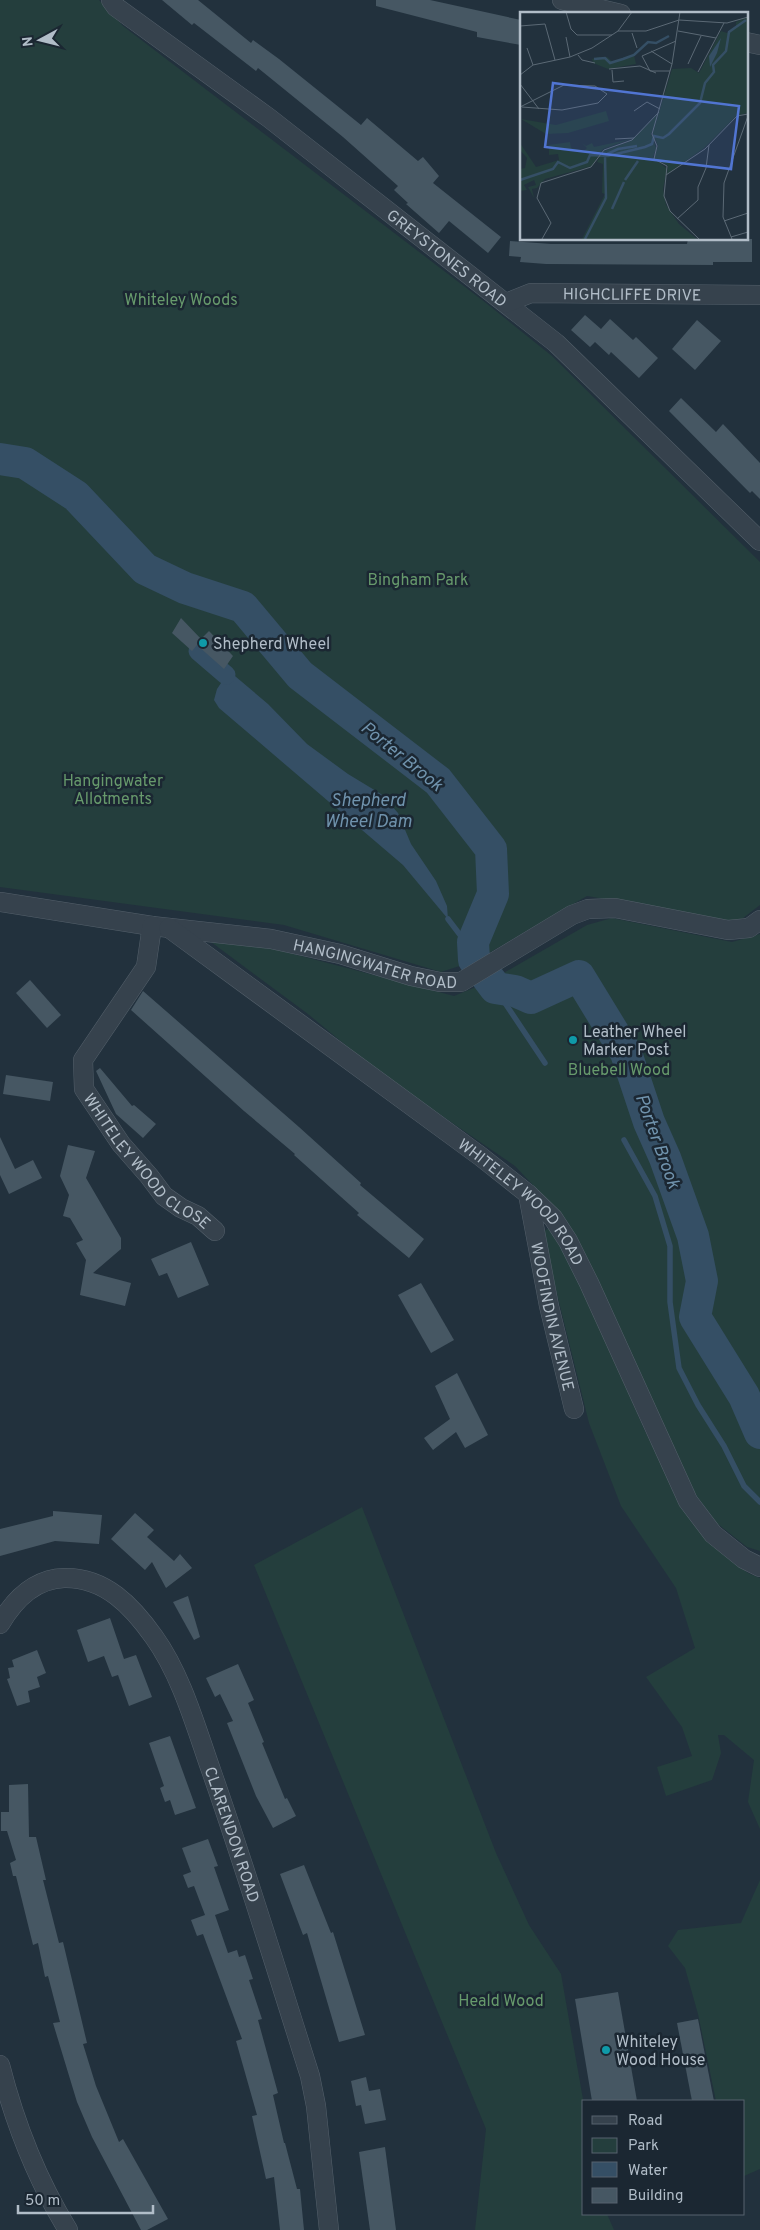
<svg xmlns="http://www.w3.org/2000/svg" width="760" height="2230" viewBox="0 0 760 2230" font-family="Overpass,sans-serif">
  <rect width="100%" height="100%" fill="#22313d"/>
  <g fill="#243e3d">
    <polygon points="0,0 99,0 123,26 486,303 552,356 760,562 760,905 738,922 587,896 475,961 441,972 284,925 0,887"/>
    <polygon points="612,918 732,942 760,934 760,1551 747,1547 714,1521 681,1473 564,1218 515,1166 378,1072 308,1014 207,939 278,950 454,996 488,982 587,925"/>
    <polygon points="550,1228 583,1287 644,1429 686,1513 707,1540 748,1573 760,1578 760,1829 748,1802 754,1760 724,1735 718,1735 721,1753 712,1780 666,1796 657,1767 692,1756 682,1727 646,1677 695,1648 676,1588 621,1506 589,1423 558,1298 543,1231"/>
    <polygon points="362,1507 496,1853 529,1925 561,1974 584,2105 584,2214 607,2214 614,2230 475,2230 486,2129 254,1565"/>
    <polygon points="760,1880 760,2169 744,2176 744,2101 716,2101 698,2014 685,1968 668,1946 678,1930 741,1923"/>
  </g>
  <polygon fill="#354f65" points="229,671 268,704 307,744 348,774 381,794 398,813 411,844 436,881 447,906 448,919 403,865 219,708 214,700 217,689"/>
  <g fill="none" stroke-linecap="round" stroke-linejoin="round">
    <g stroke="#354f65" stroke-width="5.5">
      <polyline points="448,919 473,952"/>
      <polyline points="483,920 484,950 515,991"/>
      <polyline points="495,988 545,1063"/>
      <polyline points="624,1140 655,1196 670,1246 670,1302 679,1368 698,1405 724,1446 744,1486 760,1502"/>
    </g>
    <polyline stroke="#354f65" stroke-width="19" points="198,651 226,675"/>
    <polyline stroke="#354f65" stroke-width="32" points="0,459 25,463 76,496 145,569 185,588 243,607 300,675 438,781 491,849 493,894 473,942 474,960 495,988 515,991 531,998 579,976 626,1053 649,1122 665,1158 693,1236 702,1281 695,1317 744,1396 760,1433"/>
  </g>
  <g fill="#465763">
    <polygon points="162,0 198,0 251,43 253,40 279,59 361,125 367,118 418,161 423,157 439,176 433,183 501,237 488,253 449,221 439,233 406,204 408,203 394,190 398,186 343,137 258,68 256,71 194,23 192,25"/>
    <polygon points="376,0 430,0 521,20 521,45 477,37 477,32 376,6"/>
    <polygon points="688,239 752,239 752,262 713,262 713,265 546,264 520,262 521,257 509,256 510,241 551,244 687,244"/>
    <polygon points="585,315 601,329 610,319 633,340 636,337 658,358 639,378 611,352 609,355 595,342 590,347 571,330"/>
    <polygon points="697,320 721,341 695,370 672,349"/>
    <polygon points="681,398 716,432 723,424 760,463 760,499 752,491 750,493 669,411"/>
    <polygon points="181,618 201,639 209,631 233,656 224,669 197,645 192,651 172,633"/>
    <polygon points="30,980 61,1015 47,1028 16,993"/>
    <polygon points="143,991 299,1127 361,1183 360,1185 424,1239 409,1258 357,1215 359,1213 294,1155 295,1154 244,1111 131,1010"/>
    <polygon points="100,1068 132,1106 134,1105 156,1124 143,1138 116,1114 96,1071"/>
    <polygon points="6,1075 53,1082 50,1101 3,1094"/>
    <polygon points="0,1137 15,1169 33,1160 42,1178 9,1194 0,1175"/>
    <polygon points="68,1145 95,1151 86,1178 121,1238 121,1249 93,1273 131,1283 125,1306 80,1295 86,1260 76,1243 83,1240 70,1218 63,1216 69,1195 60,1176"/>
    <polygon points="191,1242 209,1285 178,1298 167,1273 159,1276 151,1259"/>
    <polygon points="421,1283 454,1340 431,1353 398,1295"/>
    <polygon points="457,1373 488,1435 465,1448 456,1432 433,1450 424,1438 450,1419 435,1386"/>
    <polygon points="53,1511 102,1515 99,1544 55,1541 0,1556 0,1529 53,1516"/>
    <polygon points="135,1513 154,1530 147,1537 174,1561 180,1554 192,1568 166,1588 152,1562 145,1570 111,1539"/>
    <polygon points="188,1596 200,1637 194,1640 173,1602"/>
    <polygon points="110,1618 124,1659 136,1655 152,1697 129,1706 118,1675 112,1677 104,1656 88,1662 77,1630"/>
    <polygon points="37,1650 46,1673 37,1677 40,1687 28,1691 30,1702 17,1706 7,1679 10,1678 8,1668 14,1667 12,1660"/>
    <polygon points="238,1664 254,1700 248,1703 264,1742 262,1743 285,1799 287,1798 296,1816 273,1828 256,1796 227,1723 233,1721 220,1694 215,1697 206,1678"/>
    <polygon points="170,1736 196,1808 175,1815 170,1800 165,1802 160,1788 164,1786 149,1743"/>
    <polygon points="28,1784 29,1837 36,1837 46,1880 43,1880 59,1943 63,1942 87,2043 83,2044 96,2086 119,2142 123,2139 168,2219 147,2230 141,2230 92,2137 77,2102 53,2023 60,2022 48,1976 45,1977 38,1943 33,1945 16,1876 13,1876 10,1863 16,1860 7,1831 1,1831 1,1812 9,1812 9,1785"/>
    <polygon points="208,1839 218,1866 214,1867 229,1910 215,1915 228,1953 237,1950 239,1957 245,1955 253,1979 249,1980 262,2019 258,2020 278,2093 273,2095 284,2143 285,2143 297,2189 300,2189 304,2230 280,2230 274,2177 266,2179 252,2116 257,2115 236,2041 242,2039 203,1934 197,1936 191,1920 205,1915 194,1886 188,1888 183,1875 191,1872 182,1848"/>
    <polygon points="304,1865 331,1933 333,1932 365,2035 339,2042 307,1933 303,1935 280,1874"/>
    <polygon points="618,1992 637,2101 592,2101 575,1999"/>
    <polygon points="698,2019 714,2101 692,2101 677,2023"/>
    <polygon points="366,2077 369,2091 380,2089 386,2120 365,2124 361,2105 356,2106 351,2081"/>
    <polygon points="385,2147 396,2230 370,2230 359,2152"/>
  </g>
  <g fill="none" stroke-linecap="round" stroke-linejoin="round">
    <defs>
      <g id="minor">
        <path id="s1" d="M 111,0 L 116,7 L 269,118 L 556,343 L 760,541"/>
        <polyline points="562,0 621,14"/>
        <polyline points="746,42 760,45"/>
        <path id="s2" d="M 506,303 L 531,293 L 760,295"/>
        <path id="s3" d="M 0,902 L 152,926 L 271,939 L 340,954 L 411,976 L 440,982 L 461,982 L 572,915 L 588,909 L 615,908 L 728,930 L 749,928 L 760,920"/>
        <path id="s4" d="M 152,926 L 146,967 L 83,1060 L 84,1089 L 121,1144 L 149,1176 L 164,1196 L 181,1208 L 198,1216 L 215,1231"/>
        <path id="s5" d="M 169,928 L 480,1156 L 528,1194 L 553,1218 L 568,1241 L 589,1283 L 688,1501 L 713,1534 L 744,1559 L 760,1567"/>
        <path id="s6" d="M 528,1194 L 549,1306 L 574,1409"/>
        <path id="s7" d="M 0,1624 C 14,1600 34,1579 64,1578 C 105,1577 132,1606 154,1637 C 182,1676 196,1728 212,1773 C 247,1873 278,1975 310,2076 L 316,2106 L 329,2230"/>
        <path d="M 0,2065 C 15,2124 36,2178 68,2230"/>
      </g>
    </defs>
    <use href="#minor" stroke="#54606b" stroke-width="20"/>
    <use href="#minor" stroke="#36424d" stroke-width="19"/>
  </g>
  <g fill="#0f9aa8" stroke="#1b2732" stroke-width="2">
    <circle cx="203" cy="643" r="5"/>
    <circle cx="573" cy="1040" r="5"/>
    <circle cx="606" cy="2050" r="5"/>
  </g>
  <g text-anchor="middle" stroke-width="5" stroke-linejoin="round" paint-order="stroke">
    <g font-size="16" fill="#b1bdc8" stroke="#1b2732">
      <text dy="6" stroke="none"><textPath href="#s1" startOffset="424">GREYSTONES ROAD</textPath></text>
      <text dy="6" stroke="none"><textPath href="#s2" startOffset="128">HIGHCLIFFE DRIVE</textPath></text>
      <text dy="6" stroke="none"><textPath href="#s3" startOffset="381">HANGINGWATER ROAD</textPath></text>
      <text dy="6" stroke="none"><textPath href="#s4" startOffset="280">WHITELEY WOOD CLOSE</textPath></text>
      <text dy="6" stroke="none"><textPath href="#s5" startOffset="448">WHITELEY WOOD ROAD</textPath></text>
      <text dy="6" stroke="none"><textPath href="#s6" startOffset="125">WOOFINDIN AVENUE</textPath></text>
      <text dy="6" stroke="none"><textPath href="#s7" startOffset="408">CLARENDON ROAD</textPath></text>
    </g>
    <g font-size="16" fill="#679a6c" stroke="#1b2732">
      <text x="181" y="305">Whiteley Woods</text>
      <text x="418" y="585">Bingham Park</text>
      <text x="113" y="786">Hangingwater<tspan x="113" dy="18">Allotments</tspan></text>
      <text x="619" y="1075">Bluebell Wood</text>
      <text x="501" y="2006">Heald Wood</text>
    </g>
    <g font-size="16" fill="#b1bdc8" stroke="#1b2732" text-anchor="start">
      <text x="213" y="649">Shepherd Wheel</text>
      <text x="583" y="1037">Leather Wheel<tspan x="583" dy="18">Marker Post</tspan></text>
      <text x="616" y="2047">Whiteley<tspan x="616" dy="18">Wood House</tspan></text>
    </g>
    <g font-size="18" font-style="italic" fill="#7093ad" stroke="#1b2732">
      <text transform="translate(402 756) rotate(39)" y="6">Porter Brook</text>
      <text x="368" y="806">Shepherd<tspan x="368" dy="21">Wheel Dam</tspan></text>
      <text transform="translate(658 1141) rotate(70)" y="6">Porter Brook</text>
    </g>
  </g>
  <g transform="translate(520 12)">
    <rect width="228" height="228" fill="#22313d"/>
    <path d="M 227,5 L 227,101 L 216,104 L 184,136 L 147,162 L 148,154 L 134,146 L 138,134 L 133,121 L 152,57 L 171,56 L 179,61 L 201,19 L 207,21 L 216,14 L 216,10 ZM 114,43 L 116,52 L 88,57 L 73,51 L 72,47 L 79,45 L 87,45 L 93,50 ZM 86,99 L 89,109 L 48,121 L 26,122 L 1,107 L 36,113 ZM 138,102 L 131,122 L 136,136 L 133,145 L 147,157 L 143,177 L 146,193 L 159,212 L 177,227 L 62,227 L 85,182 L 82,181 L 83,152 L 77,150 L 82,140 L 111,129 ZM 111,127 L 83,137 L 72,154 L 25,167 L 17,176 L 12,177 L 14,186 L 8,175 L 16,173 L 14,168 L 4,173 L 7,178 L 0,179 L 0,157 L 5,156 L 7,146 L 0,138 L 0,131 L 16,155 L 39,148 L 38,142 L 29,143 L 29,133 L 50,130 L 51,136 L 64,139 L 67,136 L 62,131 L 66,134 L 72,131 L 74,135 Z" fill="#243e3d"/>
    <path d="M 201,26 L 197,41 L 190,55 L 189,44 Z" fill="#354f65"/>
    <path fill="none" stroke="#354f65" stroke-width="2.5" d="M 74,47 L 85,46 L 90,51 L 103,47 L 114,43 L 128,30 L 136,31 L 149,24M 85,143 L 98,137 L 117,134M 0,168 L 33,157 L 38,150 L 50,156 L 67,150 L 70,143 L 88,144 L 125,135 L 132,132 L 134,124 L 143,126 L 149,122 L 180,91 L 185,71 L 194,60 L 193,53 L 206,39 L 209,20 L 226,8M 105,168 L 118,149M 92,197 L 104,170M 65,227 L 86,186 L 85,144"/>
    <path fill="none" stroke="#5b6975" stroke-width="1" d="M 46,0 L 51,17 L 57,23 L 92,23M 160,0 L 152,52 L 132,122 L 137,134 L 134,147 L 147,154 L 144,184 L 150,199 L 179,227M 0,14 L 25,12 L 35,48M 98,19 L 126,19 L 159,8 L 207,11 L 228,5M 158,19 L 196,26M 112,21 L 117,36M 46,25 L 50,45M 7,36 L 13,53M 131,39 L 152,52M 58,43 L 62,48 L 75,51M 168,52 L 181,24M 89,57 L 120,54 L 136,61M 92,58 L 93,70 L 104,69M 150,59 L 130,59 L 122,44 L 156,29M 178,60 L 204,11M 0,63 L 13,53 L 50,45 L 72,36 L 98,19 L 112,0M 0,72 L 19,97M 0,95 L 44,73 L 75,74 L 87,82 L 78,91 L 42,98 L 2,95M 114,99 L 127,90 L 140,97M 95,127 L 114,126M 146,163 L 185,137 L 217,104 L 228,102M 157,207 L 178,188 L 178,175 L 186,156 L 189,133M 204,209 L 228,201M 211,225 L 228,220M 22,227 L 31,211 L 17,186 L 21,171 L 71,155 L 84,138 L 112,128 L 139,100M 212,227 L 203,205 L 204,171 L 228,104"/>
    <path fill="#5175d2" fill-opacity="0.15" stroke="#5175d2" stroke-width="2.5" d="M 33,71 L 219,94 L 211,157 L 25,135 Z"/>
    <rect width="228" height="228" fill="none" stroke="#b1bdc8" stroke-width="2.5"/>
  </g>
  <rect x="582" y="2100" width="162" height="115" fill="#1b2732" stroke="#57636e"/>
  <rect x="592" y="2116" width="25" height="8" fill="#36424d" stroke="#57636e"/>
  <text x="628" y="2125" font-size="15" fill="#b1bdc8">Road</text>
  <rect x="592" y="2138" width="25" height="15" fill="#243e3d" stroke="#57636e"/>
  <text x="628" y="2150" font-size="15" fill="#b1bdc8">Park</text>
  <rect x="592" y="2162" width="25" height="15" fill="#354f65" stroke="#57636e"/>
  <text x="628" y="2175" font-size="15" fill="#b1bdc8">Water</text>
  <rect x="592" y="2188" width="25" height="15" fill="#465763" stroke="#57636e"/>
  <text x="628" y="2200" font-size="15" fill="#b1bdc8">Building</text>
  <g transform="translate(40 40) rotate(263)" stroke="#1b2732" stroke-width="4" paint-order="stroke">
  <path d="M0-4L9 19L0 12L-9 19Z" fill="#b1bdc8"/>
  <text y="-8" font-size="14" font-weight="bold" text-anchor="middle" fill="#b1bdc8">N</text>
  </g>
  <path d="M18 2205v8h135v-8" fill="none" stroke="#b1bdc8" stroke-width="2.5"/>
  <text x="25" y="2205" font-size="15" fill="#b1bdc8" stroke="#1b2732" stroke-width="4" paint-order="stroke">50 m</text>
</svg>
